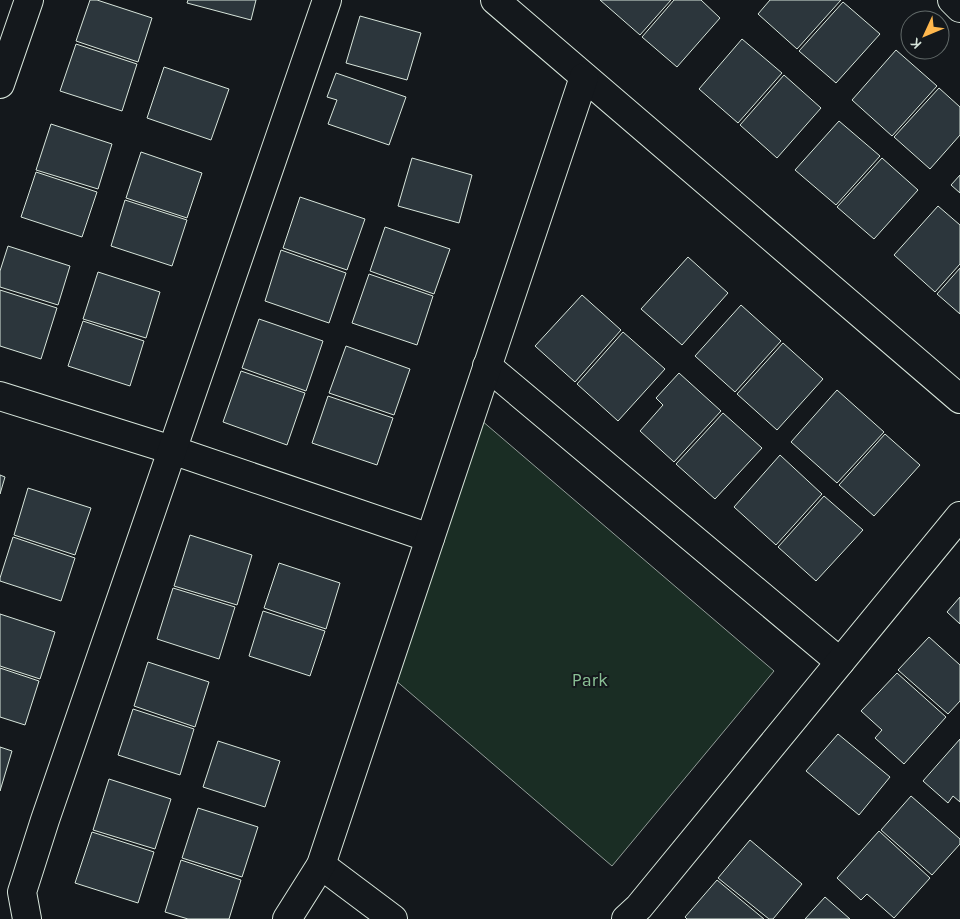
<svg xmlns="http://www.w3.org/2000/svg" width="960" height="919" viewBox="0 0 960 919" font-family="Karla,sans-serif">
  <rect width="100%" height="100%" fill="#14181c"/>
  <polygon fill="#1a2d24" stroke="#939e99" points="481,420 774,671 612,866 394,679"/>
  <g fill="#2c363c" stroke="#d8e6dc">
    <polygon points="90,0 97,0 152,18 138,62 76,41"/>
    <polygon points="188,0 256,0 251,20 187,3"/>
    <polygon points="600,0 671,0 640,35"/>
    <polygon points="674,0 701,0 720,18 677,67 642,37"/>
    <polygon points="770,0 841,0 797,49 758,14"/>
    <polygon points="843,2 880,34 836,83 799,51"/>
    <polygon points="360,16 421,33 407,80 346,63"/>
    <polygon points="742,39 782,73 738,123 699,89"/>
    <polygon points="76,44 137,64 122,111 60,91"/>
    <polygon points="896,50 937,86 892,136 852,100"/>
    <polygon points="164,67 229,89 211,140 147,118"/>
    <polygon points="336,73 406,97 389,145 328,124 337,100 327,97"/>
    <polygon points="784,75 821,108 777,158 740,125"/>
    <polygon points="939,88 960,107 960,135 930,169 894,137"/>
    <polygon points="839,121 880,156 836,205 795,170"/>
    <polygon points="51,124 112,144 98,189 36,170"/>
    <polygon points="141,152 202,173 187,218 126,198"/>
    <polygon points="412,158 472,175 459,223 398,206"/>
    <polygon points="882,158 918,190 874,239 837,207"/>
    <polygon points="36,172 97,192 82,237 21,217"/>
    <polygon points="960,175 960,193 951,185"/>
    <polygon points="300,197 365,219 347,270 283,248"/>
    <polygon points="125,200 187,220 172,266 111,246"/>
    <polygon points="938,206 960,225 960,264 935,292 894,255"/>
    <polygon points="385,227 450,249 434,294 370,271"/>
    <polygon points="8,246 70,266 58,305 0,287 0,271"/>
    <polygon points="281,250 346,273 329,323 265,301"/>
    <polygon points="688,257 728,293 682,345 641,309"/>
    <polygon points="960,268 960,314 937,294"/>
    <polygon points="98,272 160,292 146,338 83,319"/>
    <polygon points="369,274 433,296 417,345 352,323"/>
    <polygon points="0,290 57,308 41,359 0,346"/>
    <polygon points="582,295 621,330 575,382 535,346"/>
    <polygon points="741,305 781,341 735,392 695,356"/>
    <polygon points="259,319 323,341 306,391 242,368"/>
    <polygon points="83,321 144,341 130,386 68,366"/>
    <polygon points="623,332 665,369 618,421 577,384"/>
    <polygon points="783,343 823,379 777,430 737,394"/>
    <polygon points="346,346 410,369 394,415 329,393"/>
    <polygon points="241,371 305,393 287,445 223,422"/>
    <polygon points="679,373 721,411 674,462 640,431 663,405 656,398"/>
    <polygon points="837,390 884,432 837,483 791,442"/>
    <polygon points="328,396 393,418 377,465 312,443"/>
    <polygon points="723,413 762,448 715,499 676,464"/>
    <polygon points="885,434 920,465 874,516 839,485"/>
    <polygon points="780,455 822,494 776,545 734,507"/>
    <polygon points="0,475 5,477 0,494"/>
    <polygon points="28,488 91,508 75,555 14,535"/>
    <polygon points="824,496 863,530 816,581 778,547"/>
    <polygon points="190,535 252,555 237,605 174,586"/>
    <polygon points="13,537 75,558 61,601 0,581 0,578"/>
    <polygon points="279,563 340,583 326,629 264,608"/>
    <polygon points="173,588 235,607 219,659 157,639"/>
    <polygon points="960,597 960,624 947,612"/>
    <polygon points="263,611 325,631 310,676 249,656"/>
    <polygon points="0,614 55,632 40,679 0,666"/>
    <polygon points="929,637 960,665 960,701 948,714 898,670"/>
    <polygon points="148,662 209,682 195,727 134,706"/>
    <polygon points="0,668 39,681 25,725 0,717"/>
    <polygon points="897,673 946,717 904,764 875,738 882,730 861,711"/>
    <polygon points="133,709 194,729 180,775 118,755"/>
    <polygon points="838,734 890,777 859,815 806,771"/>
    <polygon points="960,739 960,802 953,796 948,803 923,781"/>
    <polygon points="218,741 280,761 265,807 203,787"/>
    <polygon points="0,747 12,751 0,791"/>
    <polygon points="109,779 171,799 155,849 93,830"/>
    <polygon points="911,796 960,839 960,844 932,875 881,830"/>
    <polygon points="198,808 258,827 242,877 182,858"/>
    <polygon points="879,831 930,878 894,918 867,894 861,900 837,878"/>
    <polygon points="92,832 154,852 138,903 75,883"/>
    <polygon points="750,840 802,884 773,919 769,919 718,878"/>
    <polygon points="181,860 241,880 229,919 188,919 165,912"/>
    <polygon points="717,880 764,919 687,919 685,917"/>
    <polygon points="825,897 850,919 805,919"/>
  </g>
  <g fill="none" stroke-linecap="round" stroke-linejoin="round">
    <defs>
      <g id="minor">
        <polyline points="495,0 960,399"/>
        <polyline points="952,0 960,8"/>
        <polyline points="0,84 29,0"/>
        <polyline points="487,366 840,662"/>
        <polyline points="0,396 172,450 430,538"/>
        <polyline points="321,865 393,919"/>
        <polyline points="27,919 22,892 45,820 327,0"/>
        <polyline points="287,919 321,865 584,77"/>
        <polyline points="626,919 639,907 960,516"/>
      </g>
    </defs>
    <use href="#minor" stroke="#d8e6dc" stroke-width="30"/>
    <use href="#minor" stroke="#14181c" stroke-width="28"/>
  </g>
  <g text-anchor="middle" stroke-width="4" stroke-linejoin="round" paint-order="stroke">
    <g font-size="18" fill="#8ac095" stroke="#14181c">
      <text x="590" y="686">Park</text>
    </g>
  </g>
  <g transform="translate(925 35) rotate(226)"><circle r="24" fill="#14181c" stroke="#626a69"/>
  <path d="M0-4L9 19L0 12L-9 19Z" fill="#ffb74d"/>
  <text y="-8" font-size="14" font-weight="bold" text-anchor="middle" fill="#d8e6dc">K</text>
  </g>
</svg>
